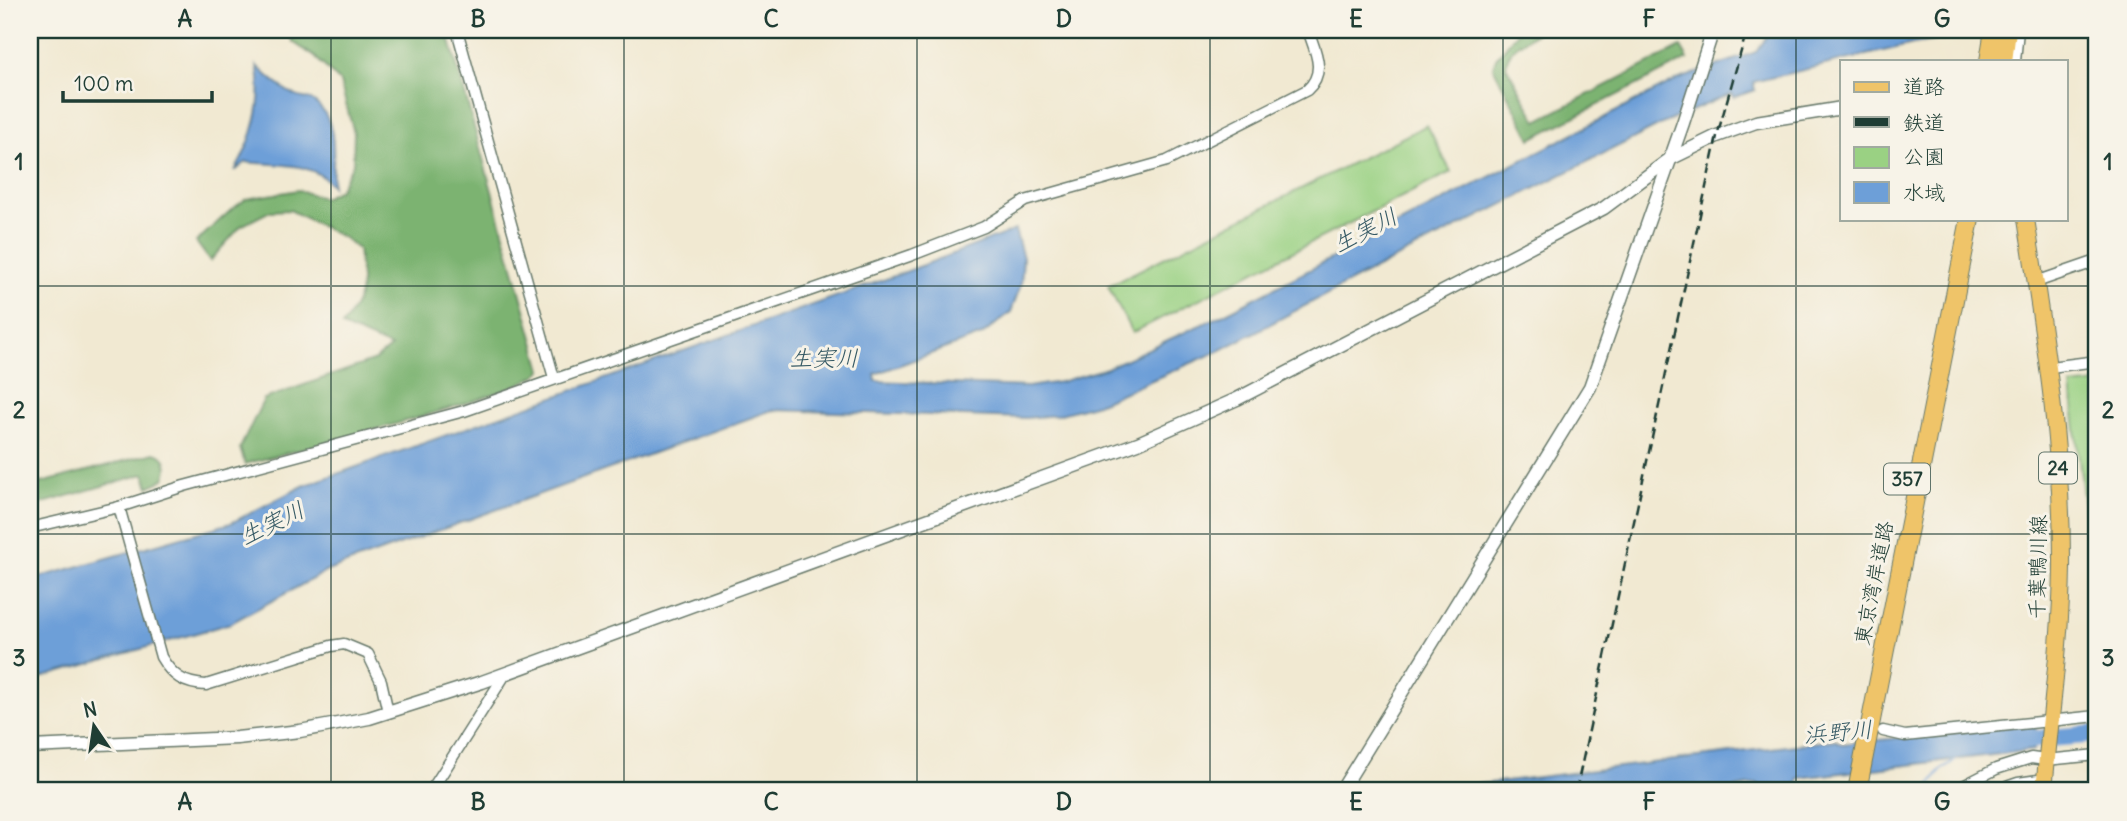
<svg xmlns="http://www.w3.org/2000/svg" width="2127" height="821" viewBox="0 0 2127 821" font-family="Delius,'Klee One',sans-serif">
  <rect width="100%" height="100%" fill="#f7f3e8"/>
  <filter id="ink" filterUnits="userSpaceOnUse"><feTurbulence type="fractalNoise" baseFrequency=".0143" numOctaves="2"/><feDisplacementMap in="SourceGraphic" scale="14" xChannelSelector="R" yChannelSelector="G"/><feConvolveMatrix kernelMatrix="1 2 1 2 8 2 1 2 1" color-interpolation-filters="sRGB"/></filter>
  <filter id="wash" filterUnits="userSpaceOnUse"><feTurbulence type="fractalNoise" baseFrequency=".00686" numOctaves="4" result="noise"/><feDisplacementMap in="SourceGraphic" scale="28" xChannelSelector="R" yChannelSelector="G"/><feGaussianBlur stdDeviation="1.57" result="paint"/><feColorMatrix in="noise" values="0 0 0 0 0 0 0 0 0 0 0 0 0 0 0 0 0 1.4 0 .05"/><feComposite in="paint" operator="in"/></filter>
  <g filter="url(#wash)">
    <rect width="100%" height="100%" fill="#f1e9d2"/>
    <g fill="#9ad183" stroke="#5c875c" stroke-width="2">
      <polygon points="1427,125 1451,172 1132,333 1108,286"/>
      <polygon points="2097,383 2097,527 2087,531 2071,386"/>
    </g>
    <g fill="#7bb371" stroke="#4d7852" stroke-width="2">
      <path d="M 287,30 L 447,30 L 542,370 C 525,395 288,452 245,464 L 240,448 L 264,399 L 375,360 L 391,347 L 342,326 C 366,293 362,288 358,249 L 344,238 L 290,210 L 270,211 L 241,226 L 210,261 L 196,242 L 231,210 L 246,199 L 298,190 L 323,198 L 339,190 L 353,164 L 354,133 L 340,82 L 315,57 L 293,42 Z"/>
      <path d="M 1519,30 L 1538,30 L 1536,33 C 1522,42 1508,48 1506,66 L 1537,121 L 1681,47 L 1688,59 L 1531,139 L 1493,67 L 1496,58 Z"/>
      <path d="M 154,453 C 168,455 169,469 164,479 L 149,487 L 144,474 L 30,507 L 30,486 Z"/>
    </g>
    <g fill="#6d9fd8" stroke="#466e86" stroke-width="2">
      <polygon points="1772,30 1811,30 1813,34 1836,30 1975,30 1977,34 1913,44 1753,82 1755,90 1734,97 1732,93 1664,123 1371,271 1221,350 1097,404 1057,415 1026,418 772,410 327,571 231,623 30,681 30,580 231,523 303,486 900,274 1015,230 1023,258 1021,284 1011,312 982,335 875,374 876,381 1028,387 1060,382 1107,368 1222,315 1677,80 1756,52"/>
      <path d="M 257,66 C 268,77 282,89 296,96 C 301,98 307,98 311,100 C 340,117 333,159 332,186 C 313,160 275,166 246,162 L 235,171 C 253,140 265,101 257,66 Z"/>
      <polygon points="2036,723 2034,750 1799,778 1796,791 1760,791 1758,784 1719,791 1464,791 1466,786 1835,740 1842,744"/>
    </g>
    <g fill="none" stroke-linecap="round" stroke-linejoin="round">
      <polyline stroke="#6d9fd8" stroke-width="2.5" points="1929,787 1942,769 1955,760"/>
      <polyline stroke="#6d9fd8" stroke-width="18" points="2014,741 2097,734"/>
    </g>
  </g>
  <g filter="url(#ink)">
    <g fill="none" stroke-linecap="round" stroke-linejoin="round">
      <defs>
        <g id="minor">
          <polyline points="457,30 554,378"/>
          <polyline points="2015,61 2018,30"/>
          <polyline points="2036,282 2097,261"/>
          <polyline points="2050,367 2097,361"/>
          <path d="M 119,507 L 161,657 C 172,676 184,684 206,685 L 331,646 L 344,644 L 368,654 L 381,681 L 388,712"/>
          <path d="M 30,528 L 119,507 L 184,486 L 464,411 L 912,255 L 984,227 L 1025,201 L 1167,161 L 1307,90 C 1327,72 1315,51 1308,30"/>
          <polyline points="1883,731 1905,736 2097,716"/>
          <polyline points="431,791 506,673"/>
          <polyline points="1959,791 1961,787 1996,769 2031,758 2046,760 2097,755"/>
          <polyline points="1995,791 2018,783 2045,779"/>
        </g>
        <g id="tertiary">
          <polyline points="30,747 237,738 300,731 369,718 482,682 1138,443 1237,399 1604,208 1670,159 1717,136 1756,122 1842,108"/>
          <polyline points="1341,791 1590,387 1683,123 1713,30"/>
        </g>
        <path id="primary" d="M 2026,219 C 2044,335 2063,450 2062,568 C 2061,642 2050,717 2044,791"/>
        <g id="trunk">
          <polyline points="1989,61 1994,30"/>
          <polyline points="2003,61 2007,30"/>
          <polyline points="1857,791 1970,219"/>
        </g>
      </defs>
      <use href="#minor" stroke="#68796b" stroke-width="13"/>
      <use href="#tertiary" stroke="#68796b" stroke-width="15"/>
      <use href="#primary" stroke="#68796b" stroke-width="18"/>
      <use href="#trunk" stroke="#68796b" stroke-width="20"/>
      <use href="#minor" stroke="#fff" stroke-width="10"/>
      <use href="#tertiary" stroke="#fff" stroke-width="12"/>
      <use href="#primary" stroke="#efc469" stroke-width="16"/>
      <use href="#trunk" stroke="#efc469" stroke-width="18"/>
      <polyline stroke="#1f3d34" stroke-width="2.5" stroke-dasharray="10 5" stroke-linecap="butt" points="1576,791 1717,136 1747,30"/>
    </g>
  </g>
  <path fill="none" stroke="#1f3d34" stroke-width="2" stroke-opacity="0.55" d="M 331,30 L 331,791M 624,30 L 624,791M 917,30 L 917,791M 1210,30 L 1210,791M 1503,30 L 1503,791M 1796,30 L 1796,791M 30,286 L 2097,286M 30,534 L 2097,534"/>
  <g text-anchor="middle" stroke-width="6" stroke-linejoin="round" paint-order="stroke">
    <g fill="#f7f3e8" stroke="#60746a" stroke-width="2">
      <rect x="2039" y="452.5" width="38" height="31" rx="5"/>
      <rect x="1884" y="463.5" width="46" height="31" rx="5"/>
    </g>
    <g font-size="19" font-weight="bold" fill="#1f3d34">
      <text x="2058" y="475">24</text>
      <text x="1907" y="486">357</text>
    </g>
    <g font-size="21" fill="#1f3d34" stroke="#f7f3e8">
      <text transform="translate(2038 567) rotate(-89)" y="7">千葉鴨川線</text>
      <text transform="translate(1874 583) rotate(-79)" y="7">東京湾岸道路</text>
    </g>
    <g font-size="23" font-style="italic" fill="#365a65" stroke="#f7f3e8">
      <text transform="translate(1365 230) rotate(-27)" y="8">生実川</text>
      <text x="824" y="366">生実川</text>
      <text transform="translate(272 523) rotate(-26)" y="8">生実川</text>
      <text transform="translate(1838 732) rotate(-5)" y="8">浜野川</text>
    </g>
  </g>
  <rect width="2127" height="821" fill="none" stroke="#f7f3e8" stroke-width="77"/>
  <rect x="1840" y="60" width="228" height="161" fill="#f7f3e8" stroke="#a1aaa0" stroke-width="2"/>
  <rect x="1854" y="82" width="35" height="10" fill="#efc469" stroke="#a1aaa0" stroke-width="2"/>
  <text x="1903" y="94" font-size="21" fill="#1f3d34">道路</text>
  <rect x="1854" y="117" width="35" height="10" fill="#1f3d34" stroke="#a1aaa0" stroke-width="2"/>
  <text x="1903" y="130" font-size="21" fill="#1f3d34">鉄道</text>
  <rect x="1854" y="147" width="35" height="21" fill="#9ad183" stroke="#a1aaa0" stroke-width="2"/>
  <text x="1903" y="164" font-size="21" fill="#1f3d34">公園</text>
  <rect x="1854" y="182" width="35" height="21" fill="#6d9fd8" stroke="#a1aaa0" stroke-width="2"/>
  <text x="1903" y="200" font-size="21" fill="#1f3d34">水域</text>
  <g transform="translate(94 726) rotate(347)" stroke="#f7f3e8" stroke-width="5" paint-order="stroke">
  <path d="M0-5L12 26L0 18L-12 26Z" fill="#1f3d34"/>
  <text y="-10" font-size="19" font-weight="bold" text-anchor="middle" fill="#1f3d34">N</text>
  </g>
  <path d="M63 91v10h149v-10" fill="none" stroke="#1f3d34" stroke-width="3.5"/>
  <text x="74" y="91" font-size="21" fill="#1f3d34" stroke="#f7f3e8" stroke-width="5" paint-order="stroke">100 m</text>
  <rect x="38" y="38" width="2050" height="744" fill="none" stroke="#1f3d34" stroke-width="2.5"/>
  <g font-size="23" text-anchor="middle" font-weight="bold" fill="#1f3d34">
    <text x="185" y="27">A</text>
    <text x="478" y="27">B</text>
    <text x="771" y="27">C</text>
    <text x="1064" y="27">D</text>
    <text x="1356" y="27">E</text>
    <text x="1649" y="27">F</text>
    <text x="1942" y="27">G</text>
    <text x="19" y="170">1</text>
    <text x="2108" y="170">1</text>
    <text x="19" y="418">2</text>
    <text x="2108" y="418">2</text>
    <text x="19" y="666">3</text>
    <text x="2108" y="666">3</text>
    <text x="185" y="810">A</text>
    <text x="478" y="810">B</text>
    <text x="771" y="810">C</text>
    <text x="1064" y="810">D</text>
    <text x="1356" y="810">E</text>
    <text x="1649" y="810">F</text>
    <text x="1942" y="810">G</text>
  </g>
</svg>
